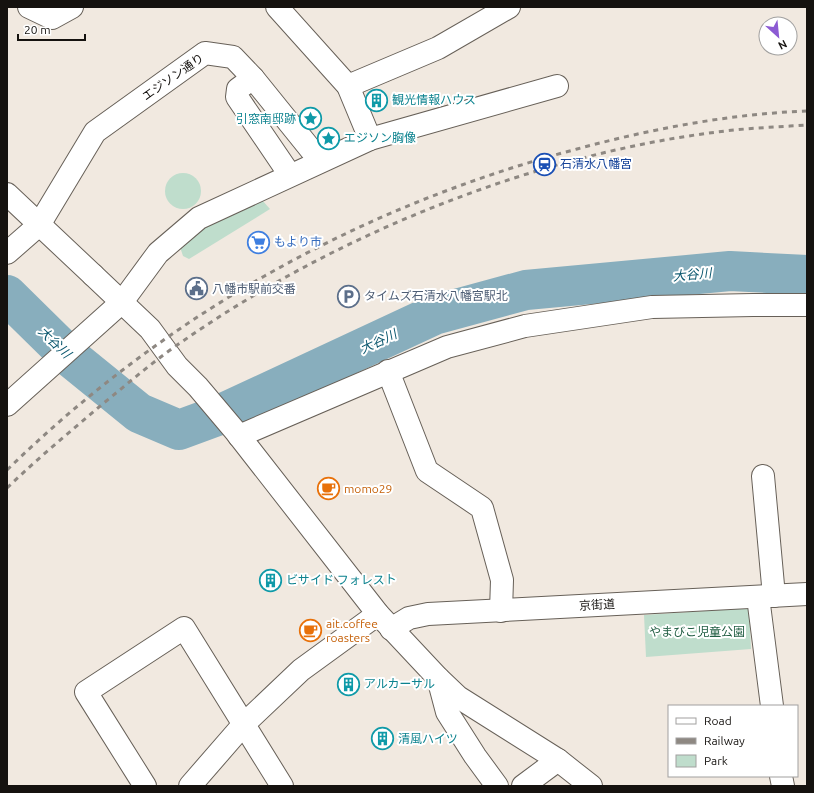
<svg xmlns="http://www.w3.org/2000/svg" width="814" height="793" viewBox="0 0 814 793" font-family="Ubuntu,'Noto Sans JP',sans-serif">
  <rect width="100%" height="100%" fill="#f1e9e0"/>
  <g fill="#bfddcc">
    <circle cx="183" cy="191" r="18"/>
    <polygon points="262,200 270,209 189,259 183,256 180,247 210,224"/>
    <polygon points="749,608 751,649 646,657 644,615"/>
  </g>
  <g fill="none" stroke-linecap="round" stroke-linejoin="round">
    <polyline stroke="#88aebd" stroke-width="40" points="7,295 70,357 139,413 179,430 217,416 434,315 526,290 730,271 807,275"/>
    <defs>
      <g id="minor">
        <polyline points="29,7 52,18 72,7"/>
        <polyline points="277,7 348,86 370,139"/>
        <polyline points="253,78 238,89 237,97 290,175"/>
        <polyline points="348,86 438,48 509,7"/>
        <polyline points="7,194 93,275"/>
        <polyline points="7,253 39,225"/>
        <polyline points="122,302 158,253 199,218 370,139 557,86"/>
        <polyline points="388,371 427,471 482,508 502,580 501,611"/>
        <polyline points="239,436 447,347 525,326 652,307 753,305 807,305"/>
        <polyline points="763,476 774,596"/>
        <polyline points="758,597 772,706"/>
        <polyline points="391,629 409,618 428,614 807,594"/>
        <polyline points="438,678 447,712 475,756 497,786"/>
        <polyline points="781,776 783,786"/>
        <polyline points="145,786 86,692 184,628 282,786"/>
        <polyline points="190,786 243,725 301,670 378,614"/>
        <polyline points="523,786 558,760"/>
      </g>
      <g id="tertiary">
        <polyline points="39,225 95,132 205,53 233,57 253,78 320,161"/>
        <polyline points="93,275 150,329 177,366 198,387 236,432 378,614 438,678 458,697 558,760 591,786"/>
        <polyline points="7,405 122,302"/>
      </g>
    </defs>
    <use href="#minor" stroke="#676058" stroke-width="24"/>
    <use href="#tertiary" stroke="#676058" stroke-width="24"/>
    <use href="#minor" stroke="#fff" stroke-width="22"/>
    <use href="#tertiary" stroke="#fff" stroke-width="22"/>
    <g stroke="#8e8882" stroke-width="3" stroke-dasharray="5 5" stroke-linecap="butt">
      <path d="M 7,470 C 167,314 361,206 577,149 C 651,129 729,114 807,111"/>
      <path d="M 7,488 C 38,458 72,430 105,402 C 131,381 156,359 183,341 C 335,235 533,155 717,132 C 747,128 777,127 807,125"/>
    </g>
  </g>
  <defs>
    <symbol id="building-ring" viewBox="-11 -11 22 22"><circle r="9.5" fill="#fff" stroke="#0f9aa8" stroke-width="1.5"/><path d="M-4-6H4V6H1V3H-1V6H-4ZM-2.5-4.3h1.7v1.8h-1.7ZM.8-4.3h1.7v1.8H.8ZM-2.5-1h1.7V.8h-1.7ZM.8-1h1.7V.8H.8Z" fill="#0f9aa8"/></symbol>
    <symbol id="sight-ring" viewBox="-11 -11 22 22"><circle r="9.5" fill="#fff" stroke="#0f9aa8" stroke-width="1.5"/><path d="M0-6L1.8-2.2L6-1.7L2.9 1.2L3.7 5.4L0 3.3L-3.7 5.4L-2.9 1.2L-6-1.7L-1.8-2.2Z" fill="#0f9aa8"/></symbol>
    <symbol id="station-ring" viewBox="-11 -11 22 22"><circle r="9.5" fill="#fff" stroke="#1a4fb4" stroke-width="1.5"/><path d="M-3-6H3Q5-6 5-4V2Q5 4 3 4L4.5 6H3L1.5 4h-3L-3 6H-4.5L-3 4Q-5 4-5 2V-4Q-5-6-3-6ZM-3.5-4v3h7v-3ZM-3.5 1v1.5H-2V1ZM2 1v1.5H3.5V1Z" fill="#1a4fb4"/></symbol>
    <symbol id="supermarket-ring" viewBox="-11 -11 22 22"><circle r="9.5" fill="#fff" stroke="#3f7fe0" stroke-width="1.5"/><path d="M-6-5.5h2.5l.6 2H6L4.5 2H-2.5L-4.4-4H-6ZM-1.5 3.2a1.3 1.3 0 1 0 .1 0ZM3 3.2a1.3 1.3 0 1 0 .1 0Z" fill="#3f7fe0"/></symbol>
    <symbol id="civic-ring" viewBox="-11 -11 22 22"><circle r="9.5" fill="#fff" stroke="#5c6f8a" stroke-width="1.5"/><path d="M-.6-6.5H3V-4.5H.6V-3L4-1V1h2V6H-6V1h2V-1L-.6-3ZM-1.2 2.5V6h2.4V2.5Z" fill="#5c6f8a"/></symbol>
    <symbol id="parking-ring" viewBox="-11 -11 22 22"><circle r="9.5" fill="#fff" stroke="#5c6f8a" stroke-width="1.5"/><path d="M-3.5-5.5H1a3.5 3.5 0 0 1 0 7H-1V5.5H-3.5ZM-1-3.4V-.6H.8a1.4 1.4 0 0 0 0-2.8Z" fill="#5c6f8a"/></symbol>
    <symbol id="cafe-ring" viewBox="-11 -11 22 22"><circle r="9.5" fill="#fff" stroke="#e8710a" stroke-width="1.5"/><path d="M-5.5-4.5H6V0H3Q3 3.5 0 3.5H-2.5Q-5.5 3.5-5.5 0ZM3-3.2v2h1.7v-2ZM-6 4.5H4V6H-6Z" fill="#e8710a"/></symbol>
  </defs>
  <g fill-rule="evenodd">
    <use href="#building-ring" x="364" y="88" width="25" height="25"/>
    <use href="#sight-ring" x="298" y="106" width="25" height="25"/>
    <use href="#sight-ring" x="316" y="126" width="25" height="25"/>
    <use href="#station-ring" x="532" y="152" width="25" height="25"/>
    <use href="#supermarket-ring" x="246" y="230" width="25" height="25"/>
    <use href="#civic-ring" x="184" y="276" width="25" height="25"/>
    <use href="#parking-ring" x="336" y="284" width="25" height="25"/>
    <use href="#cafe-ring" x="316" y="476" width="25" height="25"/>
    <use href="#building-ring" x="258" y="568" width="25" height="25"/>
    <use href="#cafe-ring" x="298" y="618" width="25" height="25"/>
    <use href="#building-ring" x="336" y="672" width="25" height="25"/>
    <use href="#building-ring" x="370" y="726" width="25" height="25"/>
  </g>
  <g text-anchor="middle" stroke-width="4" stroke-linejoin="round" paint-order="stroke">
    <g font-size="12" fill="#15120f" stroke="#fff">
      <text transform="translate(173 77) rotate(-35)" y="4">エジソン通り</text>
      <text transform="translate(597 605) rotate(-3)" y="4">京街道</text>
    </g>
    <g font-size="12" fill="#0d838f" stroke="#fff" text-anchor="start">
      <text x="392" y="104">観光情報ハウス</text>
      <text x="296" y="123" text-anchor="end">引窓南邸跡</text>
      <text x="344" y="142">エジソン胸像</text>
      <text x="286" y="584">ビサイド フォレスト</text>
      <text x="364" y="688">アルカーサル</text>
      <text x="398" y="743">清風ハイツ</text>
    </g>
    <g font-size="12" fill="#164399" stroke="#fff" text-anchor="start">
      <text x="560" y="168">石清水八幡宮</text>
    </g>
    <g font-size="12" fill="#366cbe" stroke="#fff" text-anchor="start">
      <text x="274" y="246">もより市</text>
    </g>
    <g font-size="12" fill="#4e5e75" stroke="#fff" text-anchor="start">
      <text x="212" y="293">八幡市駅前交番</text>
      <text x="364" y="300">タイムズ石清水八幡宮駅北</text>
    </g>
    <g font-size="12" fill="#c56008" stroke="#fff" text-anchor="start">
      <text x="344" y="493">momo29</text>
      <text x="326" y="628">ait.coffee<tspan x="326" dy="14">roasters</tspan></text>
    </g>
    <g font-size="12" fill="#215e43" stroke="#fff">
      <text x="697" y="636">やまびこ児童公園</text>
    </g>
    <g font-size="13" font-style="italic" fill="#0c586f" stroke="#fff">
      <text transform="translate(692 274) rotate(-5)" y="5">大谷川</text>
      <text transform="translate(378 341) rotate(-25)" y="5">大谷川</text>
      <text transform="translate(55 342) rotate(44)" y="5">大谷川</text>
    </g>
  </g>
  <rect width="814" height="793" fill="none" stroke="#15120f" stroke-width="16"/>
  <rect x="668" y="705" width="130" height="72" fill="#ffffff" stroke="#a1a09f"/>
  <rect x="676" y="718" width="20" height="6" fill="#ffffff" stroke="#a1a09f"/>
  <text x="704" y="725" font-size="12" fill="#15120f">Road</text>
  <rect x="676" y="738" width="20" height="6" fill="#8e8882" stroke="#a1a09f"/>
  <text x="704" y="745" font-size="12" fill="#15120f">Railway</text>
  <rect x="676" y="755" width="20" height="12" fill="#bfddcc" stroke="#a1a09f"/>
  <text x="704" y="765" font-size="12" fill="#15120f">Park</text>
  <g transform="translate(778 36) rotate(153)"><circle r="19" fill="#ffffff" stroke="#a1a09f"/>
  <path d="M0-3L7 15L0 10L-7 15Z" fill="#8c5ad3"/>
  <text y="-6" font-size="11" font-weight="bold" text-anchor="middle" fill="#15120f">N</text>
  </g>
  <path d="M18 34v6h67v-6" fill="none" stroke="#15120f" stroke-width="2"/>
  <text x="24" y="34" font-size="12" fill="#15120f" stroke="#ffffff" stroke-width="3" paint-order="stroke">20 m</text>
</svg>
